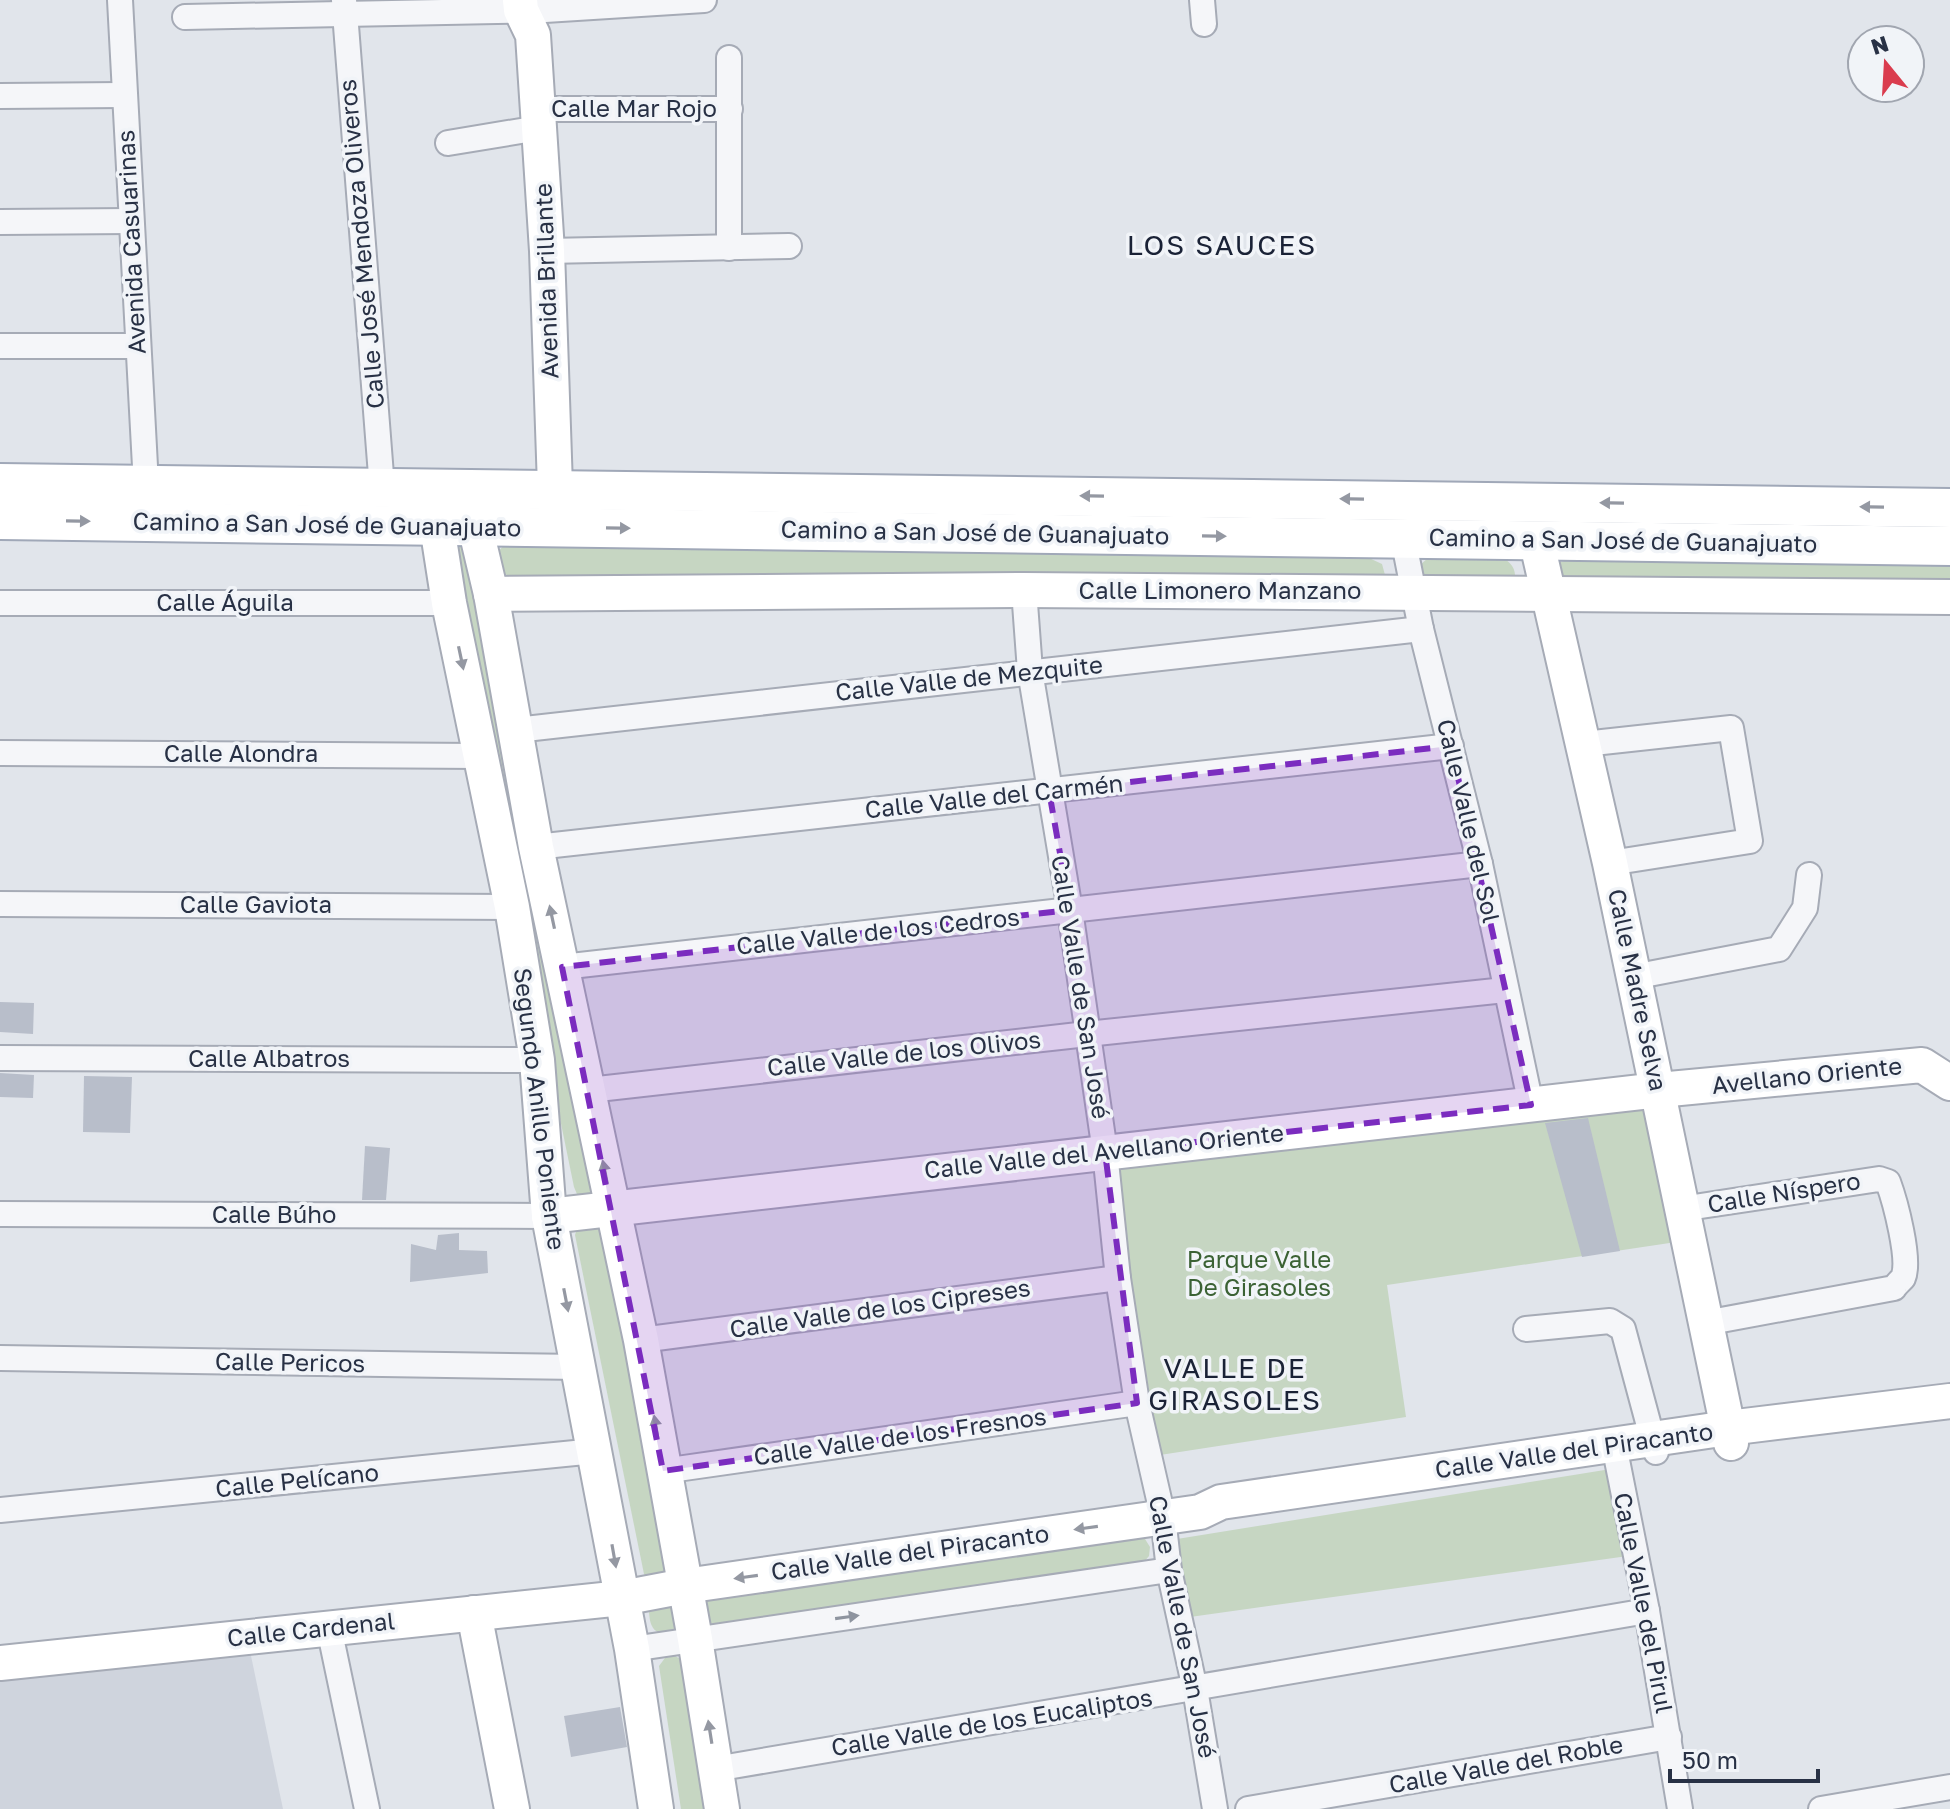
<svg xmlns="http://www.w3.org/2000/svg" width="1950" height="1809" viewBox="0 0 1950 1809" font-family="'Golos Text',sans-serif">
  <rect width="100%" height="100%" fill="#e1e5eb"/>
  <polygon fill="#cfd4dd" points="250,1651 283,1809 0,1809 0,1680"/>
  <g fill="#c6d6c2">
    <polygon points="449,540 472,541 600,1199 579,1199 574,1187 450,582"/>
    <polygon points="508,542 1369,558 1382,564 1385,575 1382,581 507,575 497,570 495,554"/>
    <path d="M 1502,557 C 1511,563 1516,568 1515,580 L 1422,580 L 1419,566 L 1428,558 Z"/>
    <polygon points="1574,559 1950,561 1950,586 1553,583 1555,563"/>
    <polygon points="1654,1096 1683,1241 1387,1285 1406,1417 1160,1455 1110,1162"/>
    <polygon points="596,1223 601,1230 669,1567 670,1576 649,1581 644,1574 575,1235 578,1226"/>
    <polygon points="1617,1468 1635,1555 1190,1617 1177,1539"/>
    <polygon points="1127,1534 1145,1539 1150,1547 1149,1556 1144,1562 710,1624 699,1617 695,1598"/>
    <path d="M 666,1603 L 674,1606 L 677,1624 L 671,1633 C 652,1636 649,1624 649,1608 Z"/>
    <polygon points="675,1656 684,1661 708,1809 681,1809 659,1666 665,1658"/>
  </g>
  <g fill="#b8beca">
    <polygon points="0,1002 34,1003 33,1034 0,1032"/>
    <polygon points="0,1073 34,1075 33,1098 0,1097"/>
    <polygon points="84,1076 132,1077 130,1133 83,1132"/>
    <polygon points="1588,1118 1620,1251 1582,1257 1545,1123"/>
    <polygon points="365,1146 390,1148 386,1200 362,1200"/>
    <polygon points="459,1233 459,1250 487,1251 488,1273 410,1282 411,1244 436,1250 438,1235"/>
    <polygon points="620,1707 627,1747 571,1757 564,1716"/>
  </g>
  <g fill="none" stroke-linecap="round" stroke-linejoin="round">
    <defs>
      <g id="street">
        <polyline points="120,0 146,485"/>
        <polyline points="344,0 382,488"/>
        <polyline points="1202,0 1204,24"/>
        <polyline points="185,17 545,10 704,0"/>
        <polyline points="729,58 729,248"/>
        <polyline points="0,96 123,95"/>
        <polyline points="538,109 730,109"/>
        <polyline points="448,143 539,128"/>
        <polyline points="0,222 131,221"/>
        <polyline points="547,251 789,246"/>
        <polyline points="0,346 138,346"/>
        <polyline points="1403,538 1421,629 1480,864 1531,1105"/>
        <polyline points="1024,590 1030,671 1070,910 1105,1152 1118,1278 1137,1403 1163,1517 1169,1570 1195,1689 1215,1809"/>
        <polyline points="0,603 449,603"/>
        <polyline points="516,730 1421,629"/>
        <polyline points="1584,744 1731,728 1750,841 1610,863"/>
        <polyline points="0,753 481,756"/>
        <polyline points="536,847 1451,746"/>
        <polyline points="0,904 512,907"/>
        <polyline points="562,967 1480,864"/>
        <polyline points="1633,977 1779,949 1805,908 1809,875"/>
        <polyline points="0,1058 537,1060"/>
        <polyline points="589,1090 1087,1034 1505,990"/>
        <path d="M 1681,1209 L 1879,1179 L 1888,1182 C 1895,1201 1911,1260 1903,1278 C 1902,1279 1894,1287 1894,1288 L 1705,1323"/>
        <polyline points="0,1214 549,1216"/>
        <polyline points="1526,1329 1610,1321 1623,1329 1656,1452"/>
        <polyline points="641,1340 1118,1278"/>
        <polyline points="0,1358 580,1367"/>
        <polyline points="1614,1445 1647,1611 1680,1809"/>
        <polyline points="663,1471 1137,1403"/>
        <polyline points="0,1510 595,1451"/>
        <polyline points="329,1628 367,1809"/>
        <polyline points="632,1649 1169,1570"/>
        <polyline points="715,1769 1647,1611"/>
        <polyline points="1248,1809 1669,1737"/>
        <polyline points="1821,1809 1950,1787"/>
      </g>
      <g id="secondary">
        <polyline points="520,0 521,10 533,35 547,251 556,516"/>
        <polyline points="438,501 437,526 449,603 512,907 537,1060 549,1216 632,1649 656,1809"/>
        <polyline points="472,502 475,526 491,594 536,847 641,1340 695,1639 722,1809"/>
        <polyline points="1536,539 1610,863 1731,1443"/>
        <polyline points="491,594 1024,590 1950,597"/>
        <polyline points="549,1216 1659,1090 1922,1065 1950,1083"/>
        <polyline points="474,1613 512,1809"/>
        <polyline points="0,1663 622,1598 685,1586 1200,1512 1221,1502 1728,1428 1950,1401"/>
      </g>
      <g id="primary">
        <polyline points="0,483 1950,508"/>
        <polyline points="0,520 1950,546"/>
      </g>
    </defs>
    <use href="#street" stroke="#a6abb6" stroke-width="28"/>
    <use href="#secondary" stroke="#a6abb6" stroke-width="38"/>
    <use href="#primary" stroke="#a0a8b8" stroke-width="42"/>
    <use href="#street" stroke="#f5f6f9" stroke-width="24"/>
    <use href="#secondary" stroke="#fff" stroke-width="34"/>
    <use href="#primary" stroke="#fff" stroke-width="38"/>
  </g>
  <defs><path id="oneway-solid" d="M-6-.8H1V-3.2L6.5 0L1 3.2V.8H-6Z" transform="scale(2)"/></defs>
  <g fill="#9498a2">
    <use href="#oneway-solid" transform="translate(1092 496) rotate(-179)"/>
    <use href="#oneway-solid" transform="translate(1352 499) rotate(-179)"/>
    <use href="#oneway-solid" transform="translate(1612 503) rotate(-179)"/>
    <use href="#oneway-solid" transform="translate(1872 507) rotate(-179)"/>
    <use href="#oneway-solid" transform="translate(78 521) rotate(1)"/>
    <use href="#oneway-solid" transform="translate(618 528) rotate(1)"/>
    <use href="#oneway-solid" transform="translate(1214 536) rotate(1)"/>
    <use href="#oneway-solid" transform="translate(461 658) rotate(78)"/>
    <use href="#oneway-solid" transform="translate(552 917) rotate(-102)"/>
    <use href="#oneway-solid" transform="translate(605 1172) rotate(-101)"/>
    <use href="#oneway-solid" transform="translate(566 1300) rotate(79)"/>
    <use href="#oneway-solid" transform="translate(656 1427) rotate(-99)"/>
    <use href="#oneway-solid" transform="translate(1086 1528) rotate(172)"/>
    <use href="#oneway-solid" transform="translate(614 1556) rotate(80)"/>
    <use href="#oneway-solid" transform="translate(746 1577) rotate(172)"/>
    <use href="#oneway-solid" transform="translate(710 1732) rotate(-99)"/>
  </g>
  <use fill="#8e949f" href="#oneway-solid" transform="translate(847 1617) rotate(-8)"/>
  <path fill="#7b2cbf" fill-opacity="0.2" stroke="#7b2cbf" stroke-width="6" stroke-dasharray="16 10" stroke-linejoin="round" d="M 1451,746 L 1531,1105 L 1105,1152 L 1137,1403 L 663,1471 L 562,967 L 1070,910 L 1049,791 Z"/>
  <g text-anchor="middle" stroke-width="7" stroke-linejoin="round" paint-order="stroke">
    <g font-size="24" fill="#283145" stroke="#f1f4f8">
      <text x="634" y="117">Calle Mar Rojo</text>
      <text transform="translate(132 242) rotate(-93)" y="8">Avenida Casuarinas</text>
      <text transform="translate(362 244) rotate(-95)" y="8">Calle José Mendoza Oliveros</text>
      <text transform="translate(547 281) rotate(-92)" y="8">Avenida Brillante</text>
      <text transform="translate(327 525) rotate(1)" y="8">Camino a San José de Guanajuato</text>
      <text transform="translate(975 533) rotate(1)" y="8">Camino a San José de Guanajuato</text>
      <text transform="translate(1623 541) rotate(1)" y="8">Camino a San José de Guanajuato</text>
      <text x="1220" y="599">Calle Limonero Manzano</text>
      <text x="225" y="611">Calle Águila</text>
      <text transform="translate(969 679) rotate(-6)" y="8">Calle Valle de Mezquite</text>
      <text x="241" y="762">Calle Alondra</text>
      <text transform="translate(994 797) rotate(-6)" y="8">Calle Valle del Carmén</text>
      <text transform="translate(1468 821) rotate(77)" y="8">Calle Valle del Sol</text>
      <text x="256" y="913">Calle Gaviota</text>
      <text transform="translate(878 932) rotate(-6)" y="8">Calle Valle de los Cedros</text>
      <text transform="translate(1080 987) rotate(81)" y="8">Calle Valle de San José</text>
      <text transform="translate(1637 990) rotate(78)" y="8">Calle Madre Selva</text>
      <text transform="translate(904 1054) rotate(-6)" y="8">Calle Valle de los Olivos</text>
      <text x="269" y="1067">Calle Albatros</text>
      <text transform="translate(1807 1076) rotate(-6)" y="8">Avellano Oriente</text>
      <text transform="translate(539 1109) rotate(83)" y="8">Segundo Anillo Poniente</text>
      <text transform="translate(1104 1152) rotate(-6)" y="8">Calle Valle del Avellano Oriente</text>
      <text transform="translate(1784 1193) rotate(-9)" y="8">Calle Níspero</text>
      <text x="274" y="1223">Calle Búho</text>
      <text transform="translate(880 1309) rotate(-8)" y="8">Calle Valle de los Cipreses</text>
      <text transform="translate(290 1363) rotate(1)" y="8">Calle Pericos</text>
      <text transform="translate(900 1437) rotate(-8)" y="8">Calle Valle de los Fresnos</text>
      <text transform="translate(1574 1451) rotate(-8)" y="8">Calle Valle del Piracanto</text>
      <text transform="translate(297 1481) rotate(-6)" y="8">Calle Pelícano</text>
      <text transform="translate(910 1553) rotate(-8)" y="8">Calle Valle del Piracanto</text>
      <text transform="translate(1643 1603) rotate(79)" y="8">Calle Valle del Pirul</text>
      <text transform="translate(1182 1627) rotate(79)" y="8">Calle Valle de San José</text>
      <text transform="translate(311 1630) rotate(-6)" y="8">Calle Cardenal</text>
      <text transform="translate(992 1723) rotate(-9)" y="8">Calle Valle de los Eucaliptos</text>
      <text transform="translate(1506 1765) rotate(-10)" y="8">Calle Valle del Roble</text>
    </g>
    <g font-size="24" fill="#3b6234" stroke="#f1f4f8">
      <text x="1259" y="1268">Parque Valle<tspan x="1259" dy="28">De Girasoles</tspan></text>
    </g>
    <g font-size="28" letter-spacing="2" fill="#1a2236" stroke="#f1f4f8">
      <text x="1222" y="255">LOS SAUCES</text>
      <text x="1235" y="1378">VALLE DE<tspan x="1235" dy="32">GIRASOLES</tspan></text>
    </g>
  </g>
  <g transform="translate(1886 64) rotate(342)"><circle r="38" fill="#f1f4f8" stroke="#a1a6b0" stroke-width="2"/>
  <path d="M0-6L14 30L0 20L-14 30Z" fill="#da3c4e"/>
  <text y="-12" font-size="22" font-weight="bold" text-anchor="middle" fill="#283145">N</text>
  </g>
  <path d="M1670 1769v12h148v-12" fill="none" stroke="#283145" stroke-width="4"/>
  <text x="1682" y="1769" font-size="24" fill="#283145" stroke="#f1f4f8" stroke-width="6" paint-order="stroke">50 m</text>
</svg>
